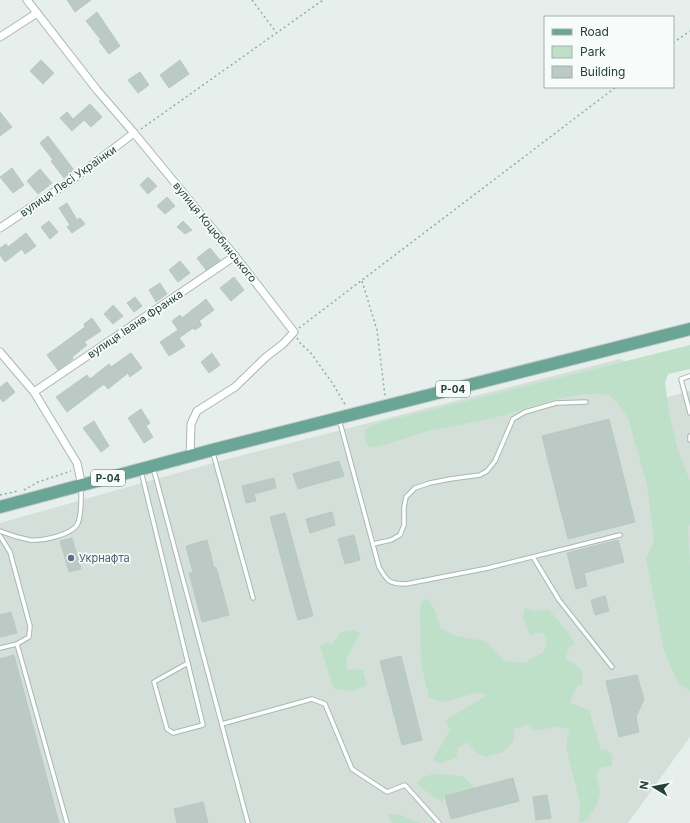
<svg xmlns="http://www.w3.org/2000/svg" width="690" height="823" viewBox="0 0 690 823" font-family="Inter,sans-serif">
  <rect width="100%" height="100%" fill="#e6efeb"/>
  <polygon fill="#d4dfda" points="620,359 652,373 661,399 690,391 690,737 628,823 0,823 0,523 220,461"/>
  <g fill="#bfe0c8">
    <path d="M 690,345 L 690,369 L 668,374 L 665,383 L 670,418 L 678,450 L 690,481 L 690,524 L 688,528 L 690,567 L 690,691 L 678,683 L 664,651 L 646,559 L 654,541 L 647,485 L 627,415 L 610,395 C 571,390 534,407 497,417 C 477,422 457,425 437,429 C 414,434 393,444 369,448 L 365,438 L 365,430 L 374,424 Z"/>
    <path d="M 427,599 L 434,608 L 441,629 L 456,636 L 485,641 L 505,661 L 524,663 L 543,652 L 547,643 L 543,632 L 530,635 L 523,619 L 525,608 L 534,611 L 549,609 L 575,643 L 569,648 L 566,658 L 582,670 L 583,684 L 577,686 L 570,703 L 589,710 L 601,750 L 605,749 L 612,755 L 612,766 L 602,767 L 596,775 C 597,781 601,789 600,795 C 598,805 589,821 579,823 L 580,803 L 566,747 L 569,729 L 556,727 L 534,731 L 528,725 L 514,729 L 514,741 L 503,752 L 485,757 L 476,752 L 467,742 L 458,748 L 456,758 L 439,764 L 433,759 L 450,730 L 446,720 L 487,695 L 477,693 L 444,702 L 429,698 L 421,664 L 420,607 L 422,601 Z"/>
    <polygon points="353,630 360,633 346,659 347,669 363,670 367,686 352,691 334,689 320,646 325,643 332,644 341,632"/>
    <polygon points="433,774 462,776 476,788 445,796 442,802 433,797 417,784 421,778"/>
    <polygon points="388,814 401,815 420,823 393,823 391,822"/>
  </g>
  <g fill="#bbcac4" stroke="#b8c9c2">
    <polygon points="67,0 91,0 75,12"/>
    <polygon points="97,12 120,46 109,54 99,41 101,40 86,21"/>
    <polygon points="41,60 54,73 43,84 30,71"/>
    <polygon points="180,60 189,74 169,88 160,75"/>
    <polygon points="140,72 149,85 138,93 128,80"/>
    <polygon points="90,104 102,117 91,127 84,120 72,131 60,118 67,112 73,119"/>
    <polygon points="0,112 12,127 0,136"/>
    <polygon points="48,136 74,170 64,178 51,161 53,160 40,143"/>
    <polygon points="12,168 24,185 13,193 0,177"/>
    <polygon points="40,169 52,183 38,194 27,181"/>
    <polygon points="148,177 157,186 148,194 140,185"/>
    <polygon points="167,197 175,206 165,214 157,206"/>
    <polygon points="67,203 77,220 80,218 85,224 72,233 67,227 70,225 59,208"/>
    <polygon points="49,221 58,232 50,239 41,227"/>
    <polygon points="183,221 192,230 185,234 177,227"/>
    <polygon points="26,233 36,246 25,254 22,249 5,262 0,255 0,248 6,244 8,247"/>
    <polygon points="210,248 220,260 206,270 197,258"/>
    <polygon points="180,261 190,273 178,282 169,270"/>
    <polygon points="234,277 244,290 231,301 220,288"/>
    <polygon points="160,283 167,294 156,302 149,290"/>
    <polygon points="135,297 142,306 134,312 127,303"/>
    <polygon points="206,299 214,310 199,321 202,325 195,330 193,328 179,338 185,346 169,356 160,342 178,330 172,321 180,315 182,318"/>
    <polygon points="113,305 123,316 113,324 104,314"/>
    <polygon points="92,318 101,331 84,342 87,345 72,357 73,359 58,370 47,355 85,327 84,324"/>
    <polygon points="131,353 142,368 130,377 128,373 108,389 104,384 67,412 56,397 87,375 90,379 109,364 111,367"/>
    <polygon points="212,353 220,365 209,373 201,362"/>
    <polygon points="7,382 15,392 3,402 0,398 0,387"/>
    <polygon points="141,409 150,423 146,426 153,437 144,443 128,418"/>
    <polygon points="609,419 635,522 568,539 542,436"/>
    <polygon points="94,421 109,446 101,452 83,428"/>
    <polygon points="339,461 344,476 298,489 293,474"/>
    <polygon points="274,478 276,488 254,494 256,501 246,503 242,486"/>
    <polygon points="332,512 335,525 310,533 306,519"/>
    <polygon points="285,513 313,616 298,620 270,517"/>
    <polygon points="354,535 360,560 345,564 338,539"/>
    <polygon points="72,538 81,569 69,572 60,541"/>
    <polygon points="207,540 214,568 216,567 229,615 202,622 189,573 193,572 186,546"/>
    <polygon points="618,540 624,562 584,573 587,586 576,589 567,553"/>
    <polygon points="605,596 609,611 595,615 591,600"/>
    <polygon points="11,612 17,633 0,637 0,615"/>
    <polygon points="14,655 59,823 0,823 0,659"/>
    <polygon points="401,656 422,740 402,745 380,661"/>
    <polygon points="637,675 644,699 636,717 639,732 619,737 606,681"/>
    <polygon points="513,778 519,801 451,819 445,796"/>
    <polygon points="547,795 551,818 536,820 533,797"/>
    <polygon points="203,802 208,823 177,823 174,809"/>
  </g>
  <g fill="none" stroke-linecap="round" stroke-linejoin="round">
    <defs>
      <g id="lane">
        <polyline points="690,376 681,379 690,413"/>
        <path d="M 339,419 L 379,567 C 387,581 389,584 406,584 L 488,568 L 620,535"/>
        <polyline points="690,436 690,440"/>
        <polyline points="213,453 253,598"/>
        <polyline points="153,467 248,823"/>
        <polyline points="141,471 203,725 173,733 167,729 154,682 188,663"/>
        <path d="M 0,531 C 10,535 20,538 30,540 C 42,541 73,535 78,523 C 82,512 81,499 81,488"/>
        <polyline points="0,536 10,552 30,626 29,637 17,644 0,648"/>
        <polyline points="373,544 391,540 400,535 404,525 404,507 406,497 415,488 430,483 450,479 480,475 487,471 495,461 513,419 525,412 556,403 586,402"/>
        <polyline points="533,557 559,600 612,667"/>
        <polyline points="17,644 67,823"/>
        <polyline points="222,724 312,699 325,704 352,769 387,792 405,785 439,823"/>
      </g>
      <g id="street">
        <polyline points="27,0 97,90 134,133 235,256 294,332 283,344 266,357 235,387 197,411 191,424 190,456"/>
        <polyline points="0,37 37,13"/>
        <polyline points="0,228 72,180 134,133"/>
        <polyline points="0,352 34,392 77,463 82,486"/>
        <polyline points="34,392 235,256"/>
      </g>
      <polyline id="primary" points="0,507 216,449 690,329"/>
    </defs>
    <use href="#lane" stroke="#a8b8b2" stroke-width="5.5"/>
    <use href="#street" stroke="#a8b8b2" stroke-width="9"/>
    <use href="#primary" stroke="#c2cac8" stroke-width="14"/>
    <g stroke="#86b3a5" stroke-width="1.5" stroke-dasharray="2 3" stroke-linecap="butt">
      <polyline points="252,0 276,32"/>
      <polyline points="673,43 690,31"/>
      <polyline points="141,129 323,0"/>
      <polyline points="362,281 377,330 385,396"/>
      <polyline points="299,328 616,87"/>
      <polyline points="297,338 300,343 311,353 333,384 346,406"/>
      <polyline points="24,490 38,482 71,471"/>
      <polyline points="0,495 18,491"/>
    </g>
    <use href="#lane" stroke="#fff" stroke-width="3.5"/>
    <use href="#street" stroke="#fff" stroke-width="7"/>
    <use href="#primary" stroke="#6aa596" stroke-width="12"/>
  </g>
  <circle fill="#5c6f8a" stroke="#f7fbf9" stroke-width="1.5" cx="71" cy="558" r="4"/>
  <g text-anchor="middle" stroke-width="3.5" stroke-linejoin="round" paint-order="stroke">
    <g fill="#f7fbf9" stroke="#637a73" stroke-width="1">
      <rect x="436" y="381" width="34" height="16" rx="3"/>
      <rect x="91" y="470" width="34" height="16" rx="3"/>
    </g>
    <g font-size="10" font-weight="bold" fill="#24423a">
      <text x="453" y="393">Р-04</text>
      <text x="108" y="482">Р-04</text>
    </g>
    <g font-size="11" fill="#24423a" stroke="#f7fbf9">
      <text transform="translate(68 181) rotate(-35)" y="4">вулиця Лесі Українки</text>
      <text transform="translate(215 232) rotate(51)" y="4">вулиця Коцюбинського</text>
      <text transform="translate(135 324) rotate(-34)" y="4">вулиця Івана Франка</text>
    </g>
    <g font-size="11" fill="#4e5e75" stroke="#f7fbf9" text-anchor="start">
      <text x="79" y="562">Укрнафта</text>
    </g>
  </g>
  <rect x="544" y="16" width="130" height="72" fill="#f7fbf9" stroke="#a3b1ad"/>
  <rect x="552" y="29" width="20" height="6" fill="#6aa596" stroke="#a3b1ad"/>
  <text x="580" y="36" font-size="12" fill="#24423a">Road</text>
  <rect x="552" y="46" width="20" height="12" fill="#bfe0c8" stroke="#a3b1ad"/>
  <text x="580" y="56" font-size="12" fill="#24423a">Park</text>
  <rect x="552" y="66" width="20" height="12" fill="#bbcac4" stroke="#a3b1ad"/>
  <text x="580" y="76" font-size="12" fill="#24423a">Building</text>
  <g transform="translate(654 787) rotate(280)" stroke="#f7fbf9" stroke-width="3" paint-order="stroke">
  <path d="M0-3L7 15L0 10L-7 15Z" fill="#24423a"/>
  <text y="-6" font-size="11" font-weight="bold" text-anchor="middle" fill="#24423a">N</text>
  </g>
</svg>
